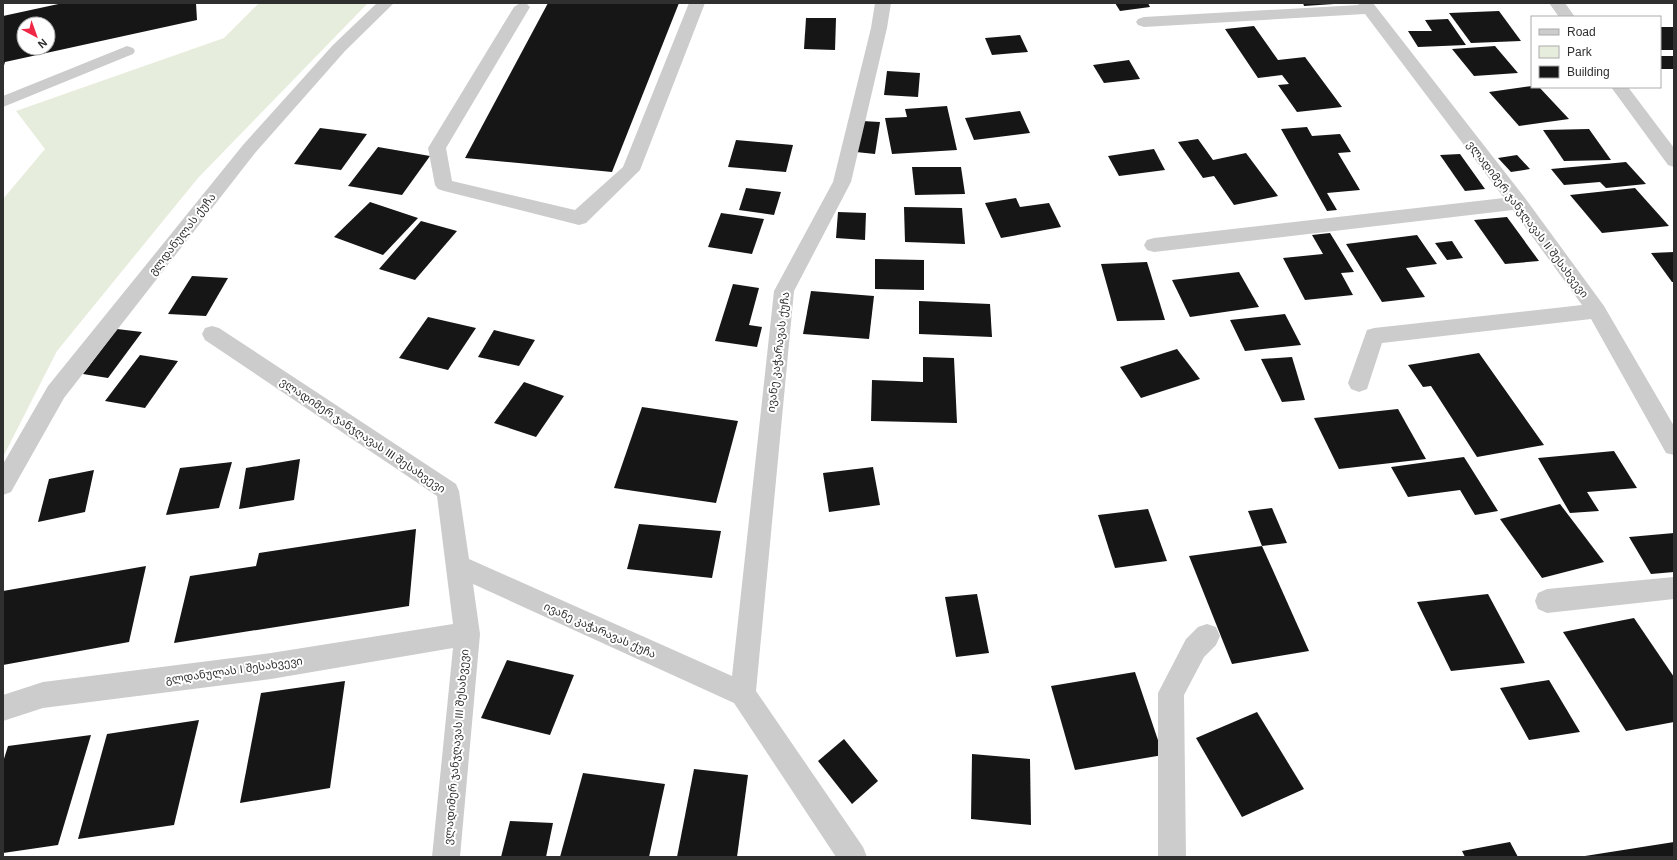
<svg xmlns="http://www.w3.org/2000/svg" width="1677" height="860" viewBox="0 0 1677 860" font-family="Arial,'Noto Sans Georgian',sans-serif">
  <rect width="100%" height="100%" fill="#fff"/>
  <polygon fill="#e7eddc" points="259,3 368,3 198,178 57,351 3,457 3,199 45,149 16,111 224,38"/>
  <g fill="#161616" fill-rule="evenodd">
    <path d="M 63,3 L 196,3 L 197,20 L 5,62 L 3,69 L 3,16 ZM 24,24 L 48,24 L 48,48 L 24,48 Z"/>
    <polygon points="548,3 679,3 612,172 465,158"/>
    <polygon points="1115,3 1148,3 1150,7 1120,11"/>
    <polygon points="1303,3 1333,3 1334,4 1304,6"/>
    <polygon points="1499,11 1521,41 1471,43 1449,13"/>
    <polygon points="806,18 836,18 835,50 804,49"/>
    <polygon points="1448,19 1466,45 1418,47 1408,31 1432,31 1425,20"/>
    <polygon points="1254,26 1278,60 1305,57 1342,107 1297,112 1278,85 1289,84 1282,75 1258,78 1225,29"/>
    <rect x="1660" y="27" width="14" height="23"/>
    <polygon points="1020,35 1028,52 992,55 985,38"/>
    <polygon points="1495,46 1518,73 1474,76 1452,49"/>
    <rect x="1660" y="56" width="14" height="13"/>
    <polygon points="1129,60 1140,79 1104,83 1093,65"/>
    <polygon points="887,71 920,73 918,97 884,95"/>
    <polygon points="1532,86 1539,87 1569,119 1519,126 1489,92"/>
    <polygon points="947,106 957,150 892,154 885,118 907,117 905,109"/>
    <polygon points="1020,111 1030,133 974,140 965,118"/>
    <polygon points="862,121 880,122 875,154 856,152"/>
    <polygon points="1307,127 1312,136 1340,134 1351,152 1338,153 1360,190 1327,193 1337,210 1327,211 1281,129"/>
    <polygon points="320,128 367,134 341,170 294,164"/>
    <polygon points="1589,129 1611,160 1564,161 1543,130"/>
    <polygon points="1198,139 1213,160 1246,153 1278,196 1234,205 1214,176 1203,178 1178,142"/>
    <polygon points="736,140 793,145 786,172 728,167"/>
    <polygon points="378,147 430,156 402,195 348,186"/>
    <polygon points="1154,149 1165,170 1119,176 1108,156"/>
    <polygon points="1460,154 1485,189 1465,191 1440,155"/>
    <polygon points="1517,155 1530,169 1511,172 1498,158"/>
    <polygon points="1626,162 1646,184 1606,188 1600,182 1564,185 1551,169"/>
    <polygon points="912,167 961,167 965,194 915,195"/>
    <polygon points="746,188 781,192 774,215 739,210"/>
    <polygon points="1635,188 1669,226 1602,233 1570,195"/>
    <polygon points="1016,198 1020,207 1049,203 1061,227 1001,238 985,203"/>
    <polygon points="370,202 418,218 383,255 334,237"/>
    <polygon points="904,207 962,208 965,244 905,242"/>
    <polygon points="838,212 866,213 865,240 836,238"/>
    <polygon points="721,213 764,219 752,254 708,247"/>
    <polygon points="1507,217 1539,261 1505,264 1474,220"/>
    <polygon points="421,221 457,231 415,280 379,269"/>
    <polygon points="1330,233 1354,272 1341,273 1353,295 1305,300 1283,258 1323,254 1312,235"/>
    <polygon points="1417,235 1437,264 1406,268 1425,297 1382,302 1346,244"/>
    <polygon points="1452,241 1463,258 1447,260 1435,243"/>
    <polygon points="1674,252 1674,282 1672,282 1651,253"/>
    <polygon points="875,259 924,260 924,290 875,289"/>
    <polygon points="1147,262 1165,320 1117,321 1101,264"/>
    <polygon points="1239,272 1259,307 1190,317 1172,280"/>
    <polygon points="192,276 228,278 206,316 168,314"/>
    <polygon points="733,284 759,288 749,325 762,327 757,347 715,341"/>
    <polygon points="811,291 874,296 869,339 803,334"/>
    <polygon points="919,301 990,304 992,337 919,334"/>
    <polygon points="1285,314 1301,345 1245,351 1230,320"/>
    <polygon points="428,317 476,328 448,370 399,358"/>
    <polygon points="117,329 142,332 108,378 83,374"/>
    <polygon points="494,330 535,340 519,366 478,357"/>
    <polygon points="1177,349 1200,379 1141,398 1120,367"/>
    <polygon points="1479,353 1544,445 1477,457 1431,386 1423,387 1408,365"/>
    <polygon points="140,355 178,361 145,408 105,401"/>
    <polygon points="923,357 954,358 957,423 871,421 872,380 923,382"/>
    <polygon points="1292,357 1305,400 1282,402 1261,359"/>
    <polygon points="524,382 564,396 536,437 494,423"/>
    <polygon points="642,407 738,421 716,503 614,488"/>
    <polygon points="1398,409 1426,459 1339,469 1314,418"/>
    <polygon points="1614,451 1637,488 1587,492 1599,511 1570,513 1538,458"/>
    <polygon points="1464,457 1498,511 1475,515 1460,490 1408,497 1391,467"/>
    <polygon points="300,459 294,500 239,509 246,468"/>
    <polygon points="232,462 219,508 166,515 180,468"/>
    <polygon points="873,467 880,505 829,512 823,473"/>
    <polygon points="94,470 85,512 38,522 49,479"/>
    <polygon points="1560,504 1604,562 1542,578 1500,519"/>
    <polygon points="1272,508 1287,543 1262,546 1248,511"/>
    <polygon points="1148,509 1167,561 1115,568 1098,515"/>
    <polygon points="639,524 721,531 712,578 627,569"/>
    <polygon points="416,529 409,606 174,643 190,576 256,566 259,553"/>
    <polygon points="1674,533 1674,572 1651,574 1629,537"/>
    <polygon points="1262,546 1309,651 1232,664 1189,556"/>
    <polygon points="146,566 129,642 3,665 3,591"/>
    <polygon points="977,594 989,653 956,657 945,597"/>
    <polygon points="1488,594 1525,663 1451,671 1417,602"/>
    <polygon points="1634,618 1674,677 1674,722 1626,731 1563,632"/>
    <polygon points="507,660 574,675 550,735 481,718"/>
    <polygon points="1135,672 1163,755 1075,770 1051,686"/>
    <polygon points="1549,680 1580,732 1529,740 1500,688"/>
    <polygon points="345,681 330,788 240,803 261,693"/>
    <polygon points="1257,712 1304,789 1242,817 1196,738"/>
    <polygon points="199,720 174,825 78,839 107,734"/>
    <polygon points="91,735 58,845 3,853 3,762 8,746"/>
    <polygon points="844,739 878,781 852,804 818,761"/>
    <polygon points="972,754 1030,759 1031,825 971,819"/>
    <polygon points="694,769 748,775 737,857 677,857"/>
    <polygon points="583,773 665,784 649,857 560,857"/>
    <polygon points="510,821 553,823 546,857 501,857"/>
    <polygon points="1510,842 1518,857 1465,857 1462,851"/>
    <polygon points="1674,842 1674,857 1585,857 1585,856"/>
  </g>
  <g fill="none" stroke-linecap="round" stroke-linejoin="round">
    <g fill="#ccc" fill-rule="evenodd">
      <polygon points="377,3 394,3 345,51 255,153 64,398 11,492 3,495 3,464 48,386 243,145 333,45"/>
      <polygon points="520,3 527,4 530,7 446,148 452,181 575,210 623,167 689,3 705,3 640,170 586,223 579,225 444,191 438,189 435,185 428,148 514,7"/>
      <polygon points="875,3 891,3 887,28 851,182 794,291 756,691 863,847 867,857 836,857 734,703 473,584 480,634 460,857 432,857 453,648 271,679 43,708 3,721 3,695 43,682 271,653 453,624 437,496 205,340 202,334 205,328 212,326 219,328 456,484 459,491 469,559 732,676 774,291 833,182 871,28"/>
      <polygon points="1357,3 1373,3 1525,198 1604,306 1674,426 1674,455 1666,453 1591,319 1382,343 1367,389 1359,392 1351,389 1348,383 1367,330 1374,328 1582,305 1513,210 1154,252 1147,250 1144,245 1147,240 1154,238 1504,198 1365,14 1144,27 1138,25 1136,22 1138,19 1144,17 1359,5"/>
      <polygon points="1549,3 1565,3 1575,17 1559,17"/>
      <polygon points="127,46 133,48 135,51 133,54 3,107 3,96"/>
      <polygon points="1611,87 1628,87 1674,148 1674,167 1668,165"/>
      <polygon points="1674,577 1674,599 1547,613 1538,609 1535,601 1538,593 1547,589"/>
      <polygon points="1207,624 1216,627 1220,636 1216,645 1204,657 1184,695 1186,857 1158,857 1158,693 1186,639 1198,627"/>
    </g>
  </g>
  <g text-anchor="middle" stroke-width="4" stroke-linejoin="round" paint-order="stroke">
    <g font-size="11" fill="#2f2f2f" stroke="#fff">
      <text transform="translate(1528 219) rotate(53)" y="4">ვლადიმერ ჯანჯღავას II შესახვევი</text>
      <text transform="translate(182 234) rotate(-52)" y="4">გლდანულას ქუჩა</text>
      <text transform="translate(778 352) rotate(-83)" y="4">ივანე კაჭარავას ქუჩა</text>
      <text transform="translate(363 435) rotate(34)" y="4">ვლადიმერ ჯანჯღავას III შესახვევი</text>
      <text transform="translate(600 630) rotate(24)" y="4">ივანე კაჭარავას ქუჩა</text>
      <text transform="translate(234 670) rotate(-8)" y="4">გლდანულას I შესახვევი</text>
      <text transform="translate(456 747) rotate(-85)" y="4">ვლადიმერ ჯანჯღავას III შესახვევი</text>
    </g>
  </g>
  <rect width="1677" height="860" fill="none" stroke="#2f2f2f" stroke-width="8"/>
  <rect x="1531" y="16" width="130" height="72" fill="#ffffff" stroke="#acacac"/>
  <rect x="1539" y="29" width="20" height="6" fill="#cccccc" stroke="#acacac"/>
  <text x="1567" y="36" font-size="12" fill="#2f2f2f">Road</text>
  <rect x="1539" y="46" width="20" height="12" fill="#e7eddc" stroke="#acacac"/>
  <text x="1567" y="56" font-size="12" fill="#2f2f2f">Park</text>
  <rect x="1539" y="66" width="20" height="12" fill="#161616" stroke="#acacac"/>
  <text x="1567" y="76" font-size="12" fill="#2f2f2f">Building</text>
  <g transform="translate(36 36) rotate(139)"><circle r="19" fill="#ffffff" stroke="#acacac"/>
  <path d="M0-3L7 15L0 10L-7 15Z" fill="#f12746"/>
  <text y="-6" font-size="11" font-weight="bold" text-anchor="middle" fill="#2f2f2f">N</text>
  </g>
</svg>
